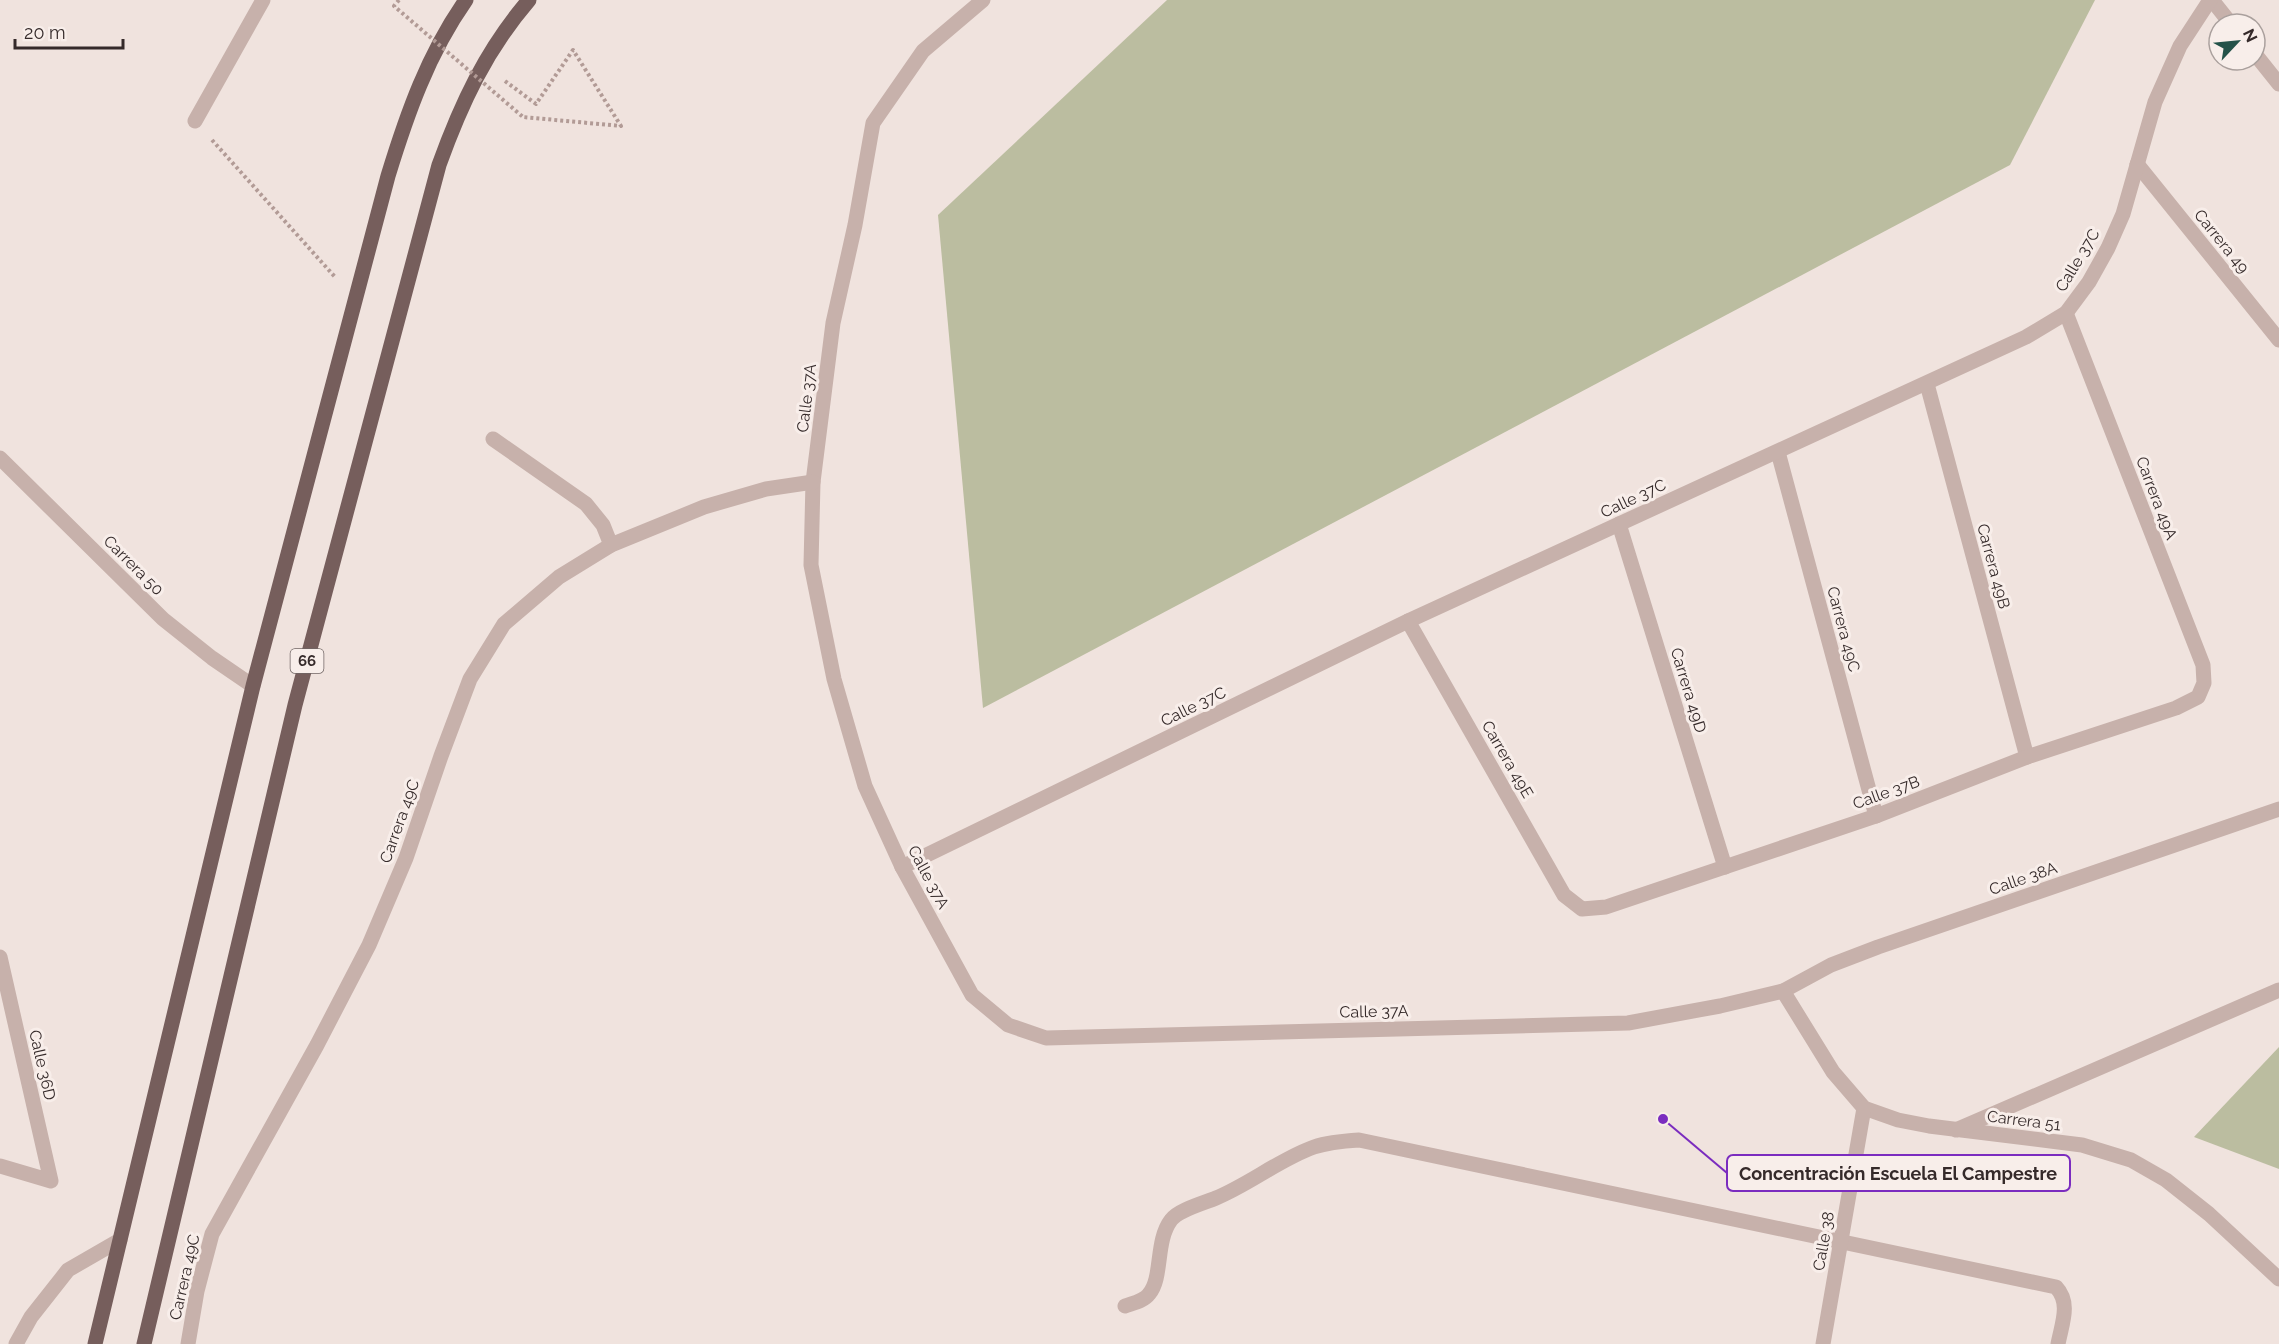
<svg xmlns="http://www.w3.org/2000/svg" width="2279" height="1344" viewBox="0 0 2279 1344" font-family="Raleway,sans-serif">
  <rect width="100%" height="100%" fill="#f0e3de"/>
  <g fill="#bbbda0">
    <polygon points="1167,0 2095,0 2010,165 983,708 938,215"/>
    <polygon points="2279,1047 2279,1169 2194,1137"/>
  </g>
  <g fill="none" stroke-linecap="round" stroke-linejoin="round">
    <g stroke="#b29b96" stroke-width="4" stroke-dasharray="3 3" stroke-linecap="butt">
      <polyline points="505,81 536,104 573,50 621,126 523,117"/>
      <polyline points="212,140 335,277"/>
    </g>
    <polyline stroke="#c7b1ab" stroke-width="15" points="16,1344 31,1317 68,1270 120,1240"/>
    <g stroke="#c7b1ab" stroke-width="15">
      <polyline points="983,0 923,51 873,123 855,225 833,323 813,482 811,565 834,679 865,786 902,867 972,995 1008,1025 1046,1038 1628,1023 1720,1006 1783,991 1831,965 1878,947 2279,809"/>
      <polyline points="2212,0 2231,24"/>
      <polyline points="2255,54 2279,84"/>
      <polyline points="195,121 263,0"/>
      <polyline points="2137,164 2279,340"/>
      <polyline points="1927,384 2027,757"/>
      <polyline points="493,439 586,504 603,525 611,545"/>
      <polyline points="1778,452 1876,816"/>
      <polyline points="0,458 163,619 212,658 253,686"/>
      <polyline points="1619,524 1725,867"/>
      <polyline points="1408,621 1564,895 1582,909 1606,907 1876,816 2027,757 2176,708 2198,697 2204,683 2203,665 2066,313"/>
      <polyline points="902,867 1408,621 2026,337 2066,313 2089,282 2108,248 2123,214 2155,102 2180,46 2210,0"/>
      <polyline points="0,957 51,1181 0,1166"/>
      <polyline points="1783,991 1833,1072 1864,1108 1898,1120 1929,1126 2082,1145 2131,1160 2166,1180 2209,1214 2279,1279"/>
      <polyline points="1956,1130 2279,990"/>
      <path d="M 1125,1306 C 1133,1303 1144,1301 1149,1294 C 1163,1278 1155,1241 1171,1220 C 1178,1210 1204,1203 1216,1198 C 1248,1185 1282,1158 1314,1147 C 1329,1142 1343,1141 1359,1140 L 2056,1287 C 2071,1303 2062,1323 2058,1344"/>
      <polyline points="188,1344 197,1291 212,1234 317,1045 369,945 406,858 441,756 470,679 504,624 559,577 611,545 704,507 766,489 813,482"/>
      <polyline points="1823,1344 1864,1108"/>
    </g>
    <g stroke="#765e5c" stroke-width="15">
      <path d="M 95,1344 L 253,686 L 388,176 C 407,114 428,54 466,0"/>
      <path d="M 144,1344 L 295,705 L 439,165 C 461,104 486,50 529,0"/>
    </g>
    <polyline stroke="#b29b96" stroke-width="4" stroke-dasharray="3 3" stroke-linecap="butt" points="399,0 394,6 523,117"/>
  </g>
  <g text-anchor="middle" stroke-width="6" stroke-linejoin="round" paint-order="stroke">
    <rect fill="#f8eeea" stroke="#706564" stroke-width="1.5" x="290.5" y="649" width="33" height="24" rx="4.5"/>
    <g font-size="15" font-weight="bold" fill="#352a2a">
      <text x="307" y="666">66</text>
    </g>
    <g font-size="16" fill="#352a2a" stroke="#f8eeea">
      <text transform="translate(2222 241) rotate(51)" y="6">Carrera 49</text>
      <text transform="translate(2077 260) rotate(-59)" y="6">Calle 37C</text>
      <text transform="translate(806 398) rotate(-83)" y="6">Calle 37A</text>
      <text transform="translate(1633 498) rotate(-25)" y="6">Calle 37C</text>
      <text transform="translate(2157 498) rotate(69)" y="6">Carrera 49A</text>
      <text transform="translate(134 565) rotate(45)" y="6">Carrera 50</text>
      <text transform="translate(1994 566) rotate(75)" y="6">Carrera 49B</text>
      <text transform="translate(1844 629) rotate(75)" y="6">Carrera 49C</text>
      <text transform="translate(1689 690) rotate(73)" y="6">Carrera 49D</text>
      <text transform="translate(1193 706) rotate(-26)" y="6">Calle 37C</text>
      <text transform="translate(1508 759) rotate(60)" y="6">Carrera 49E</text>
      <text transform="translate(1886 792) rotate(-20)" y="6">Calle 37B</text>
      <text transform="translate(399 821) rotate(-70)" y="6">Carrera 49C</text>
      <text transform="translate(929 877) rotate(62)" y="6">Calle 37A</text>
      <text transform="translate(2023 878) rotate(-19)" y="6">Calle 38A</text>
      <text transform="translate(1374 1011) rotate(-1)" y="6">Calle 37A</text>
      <text transform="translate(43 1065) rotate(77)" y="6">Calle 36D</text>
      <text transform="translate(2024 1120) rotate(7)" y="6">Carrera 51</text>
      <text transform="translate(1823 1241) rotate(-80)" y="6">Calle 38</text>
      <text transform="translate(184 1277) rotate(-77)" y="6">Carrera 49C</text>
    </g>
  </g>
  <path fill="none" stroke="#7b2cbf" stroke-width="2" d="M1663 1119L1727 1173"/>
  <circle fill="#7b2cbf" stroke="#f8eeea" stroke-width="2" cx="1663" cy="1119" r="6"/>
  <rect fill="#f8eeea" stroke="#7b2cbf" stroke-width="2" x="1727" y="1155" width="343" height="36" rx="6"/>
  <g font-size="18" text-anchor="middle" font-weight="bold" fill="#352a2a">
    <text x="1898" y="1180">Concentración Escuela El Campestre</text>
  </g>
  <g transform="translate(2237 42) rotate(64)"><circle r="28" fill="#f8eeea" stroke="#aaa09d" stroke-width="1.5"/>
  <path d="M0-4.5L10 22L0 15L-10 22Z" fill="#245249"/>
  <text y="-9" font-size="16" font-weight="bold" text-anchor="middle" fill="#352a2a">N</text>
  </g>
  <path d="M15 39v9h108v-9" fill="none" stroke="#352a2a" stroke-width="3"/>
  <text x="24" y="39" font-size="18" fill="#352a2a" stroke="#f8eeea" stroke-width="4.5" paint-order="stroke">20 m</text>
</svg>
